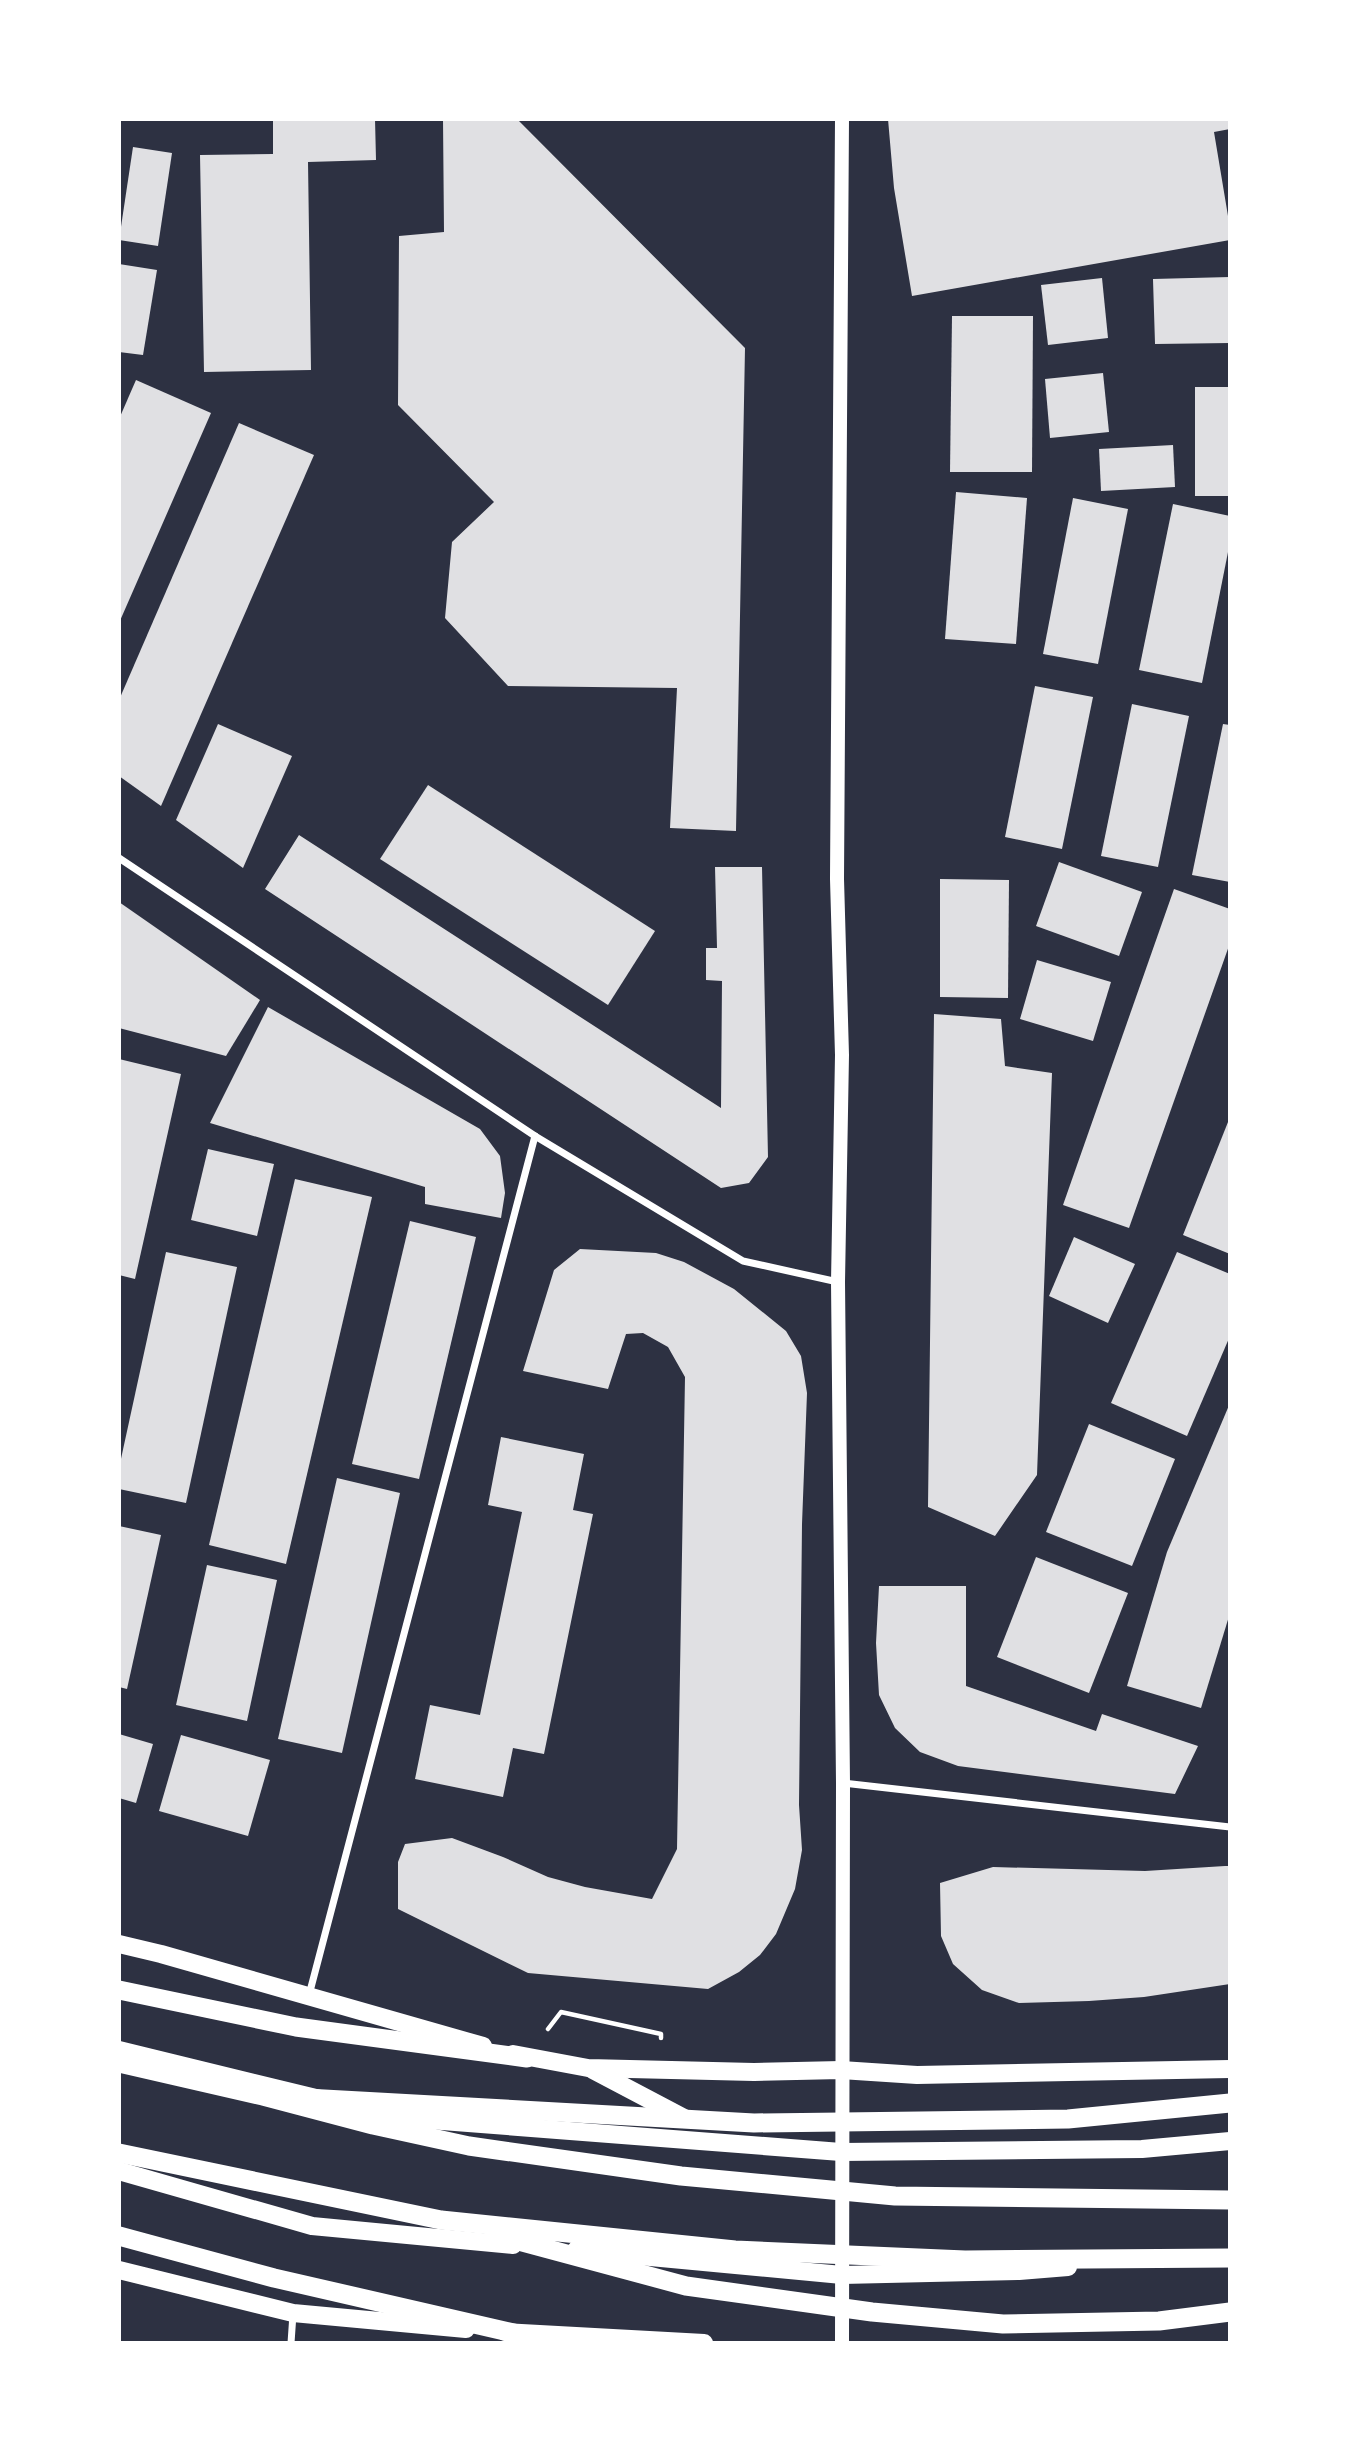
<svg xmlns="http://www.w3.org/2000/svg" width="1349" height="2462" viewBox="0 0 1349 2462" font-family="Spectral,serif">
  <rect width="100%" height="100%" fill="#2d3142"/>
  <g fill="#e0e0e3">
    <polygon points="273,119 375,119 376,160 308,162 311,370 204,372 200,155 273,154"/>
    <polygon points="443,119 517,119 745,348 736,831 670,828 677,688 508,686 445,618 452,542 494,502 398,405 399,236 444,232"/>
    <polygon points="888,119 1230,119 1230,129 1214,132 1230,228 1230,240 912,296 894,188"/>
    <polygon points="133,147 172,153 158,246 119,240"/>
    <polygon points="119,264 157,270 143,355 119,352"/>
    <polygon points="1230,277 1230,343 1155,344 1153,279"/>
    <polygon points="1102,278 1108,338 1048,345 1041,285"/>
    <polygon points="952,316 1033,316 1032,472 950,472"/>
    <polygon points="1103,373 1109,432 1050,438 1045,379"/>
    <polygon points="136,380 211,413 119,623 119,419"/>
    <rect x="1195" y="387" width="35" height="109"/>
    <polygon points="239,423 314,455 161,806 119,776 119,700"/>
    <polygon points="1173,445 1175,487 1101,491 1099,449"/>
    <polygon points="956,492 1027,498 1016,644 945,639"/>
    <polygon points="1073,498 1128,509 1098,664 1043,654"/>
    <polygon points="1173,504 1230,516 1230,542 1202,683 1139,670"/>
    <polygon points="1035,686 1093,697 1062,849 1005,837"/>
    <polygon points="1132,704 1189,716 1158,867 1101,856"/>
    <polygon points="218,724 292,756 243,868 176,820"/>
    <polygon points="1223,724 1230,725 1230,882 1192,875"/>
    <polygon points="428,785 655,931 608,1005 380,859"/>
    <polygon points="299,835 721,1108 722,981 706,980 706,948 717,948 715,867 762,867 768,1157 749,1183 721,1188 265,889"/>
    <polygon points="1059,862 1142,892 1119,956 1036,926"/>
    <polygon points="940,879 1009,880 1008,998 940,997"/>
    <polygon points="1174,889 1230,909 1230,943 1129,1228 1063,1205"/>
    <polygon points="119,902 260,1000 226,1056 119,1028"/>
    <polygon points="1037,960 1111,982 1093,1041 1020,1019"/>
    <polygon points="268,1007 480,1129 500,1156 505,1193 501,1218 425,1204 425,1187 210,1123"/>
    <polygon points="934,1014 1001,1019 1005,1066 1052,1073 1037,1475 995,1536 928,1507"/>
    <polygon points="119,1059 181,1074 135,1279 119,1275"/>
    <polygon points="1230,1117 1230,1254 1183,1235"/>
    <polygon points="208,1149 274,1164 257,1236 191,1220"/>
    <polygon points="295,1179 372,1197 286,1564 209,1545"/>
    <polygon points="410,1221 476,1237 419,1479 352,1464"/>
    <polygon points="1074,1237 1135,1264 1108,1323 1049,1296"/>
    <polygon points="580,1249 656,1253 684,1262 734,1289 786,1331 801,1356 807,1393 802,1524 799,1805 802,1850 795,1889 776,1934 760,1955 739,1972 708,1989 528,1973 398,1909 398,1862 405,1844 452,1838 503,1857 548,1877 585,1887 652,1899 677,1849 685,1377 668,1347 643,1333 626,1334 608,1389 523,1371 554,1270"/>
    <polygon points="166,1252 237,1267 186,1503 119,1489 119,1468"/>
    <polygon points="1177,1252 1230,1274 1230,1336 1187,1436 1111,1403"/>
    <polygon points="1230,1403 1230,1613 1201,1708 1127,1686 1167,1552"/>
    <polygon points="1089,1424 1175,1459 1132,1566 1046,1532"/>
    <polygon points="501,1437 584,1454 573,1510 593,1514 544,1754 513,1748 503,1797 415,1779 430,1705 480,1715 522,1512 488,1505"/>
    <polygon points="337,1478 400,1493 342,1753 278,1739"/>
    <polygon points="119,1526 161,1535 127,1689 119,1687"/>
    <polygon points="1036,1557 1128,1593 1089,1693 997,1657"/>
    <polygon points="207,1565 277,1580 247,1721 176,1705"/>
    <polygon points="879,1586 966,1586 966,1686 1096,1731 1102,1714 1198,1746 1175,1794 958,1766 920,1752 895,1728 879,1695 876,1643"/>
    <polygon points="119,1734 153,1744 136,1803 119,1798"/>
    <polygon points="181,1735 270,1760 248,1836 159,1811"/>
    <polygon points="1225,1866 1230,1866 1230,1984 1144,1997 1089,2001 1019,2003 982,1990 953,1964 941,1936 940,1883 993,1867 1145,1871"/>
  </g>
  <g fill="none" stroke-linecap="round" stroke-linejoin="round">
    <polyline stroke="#fff" stroke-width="4.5" points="548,2029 561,2012 661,2034 661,2038"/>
    <g stroke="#fff" stroke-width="7">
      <polyline points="119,858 535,1136 743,1261 838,1282"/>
      <polyline points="843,1783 1230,1827"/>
      <polyline points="309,1995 535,1136"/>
      <polyline points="291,2343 293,2314"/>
    </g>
    <polyline stroke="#fff" stroke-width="14" points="842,2343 843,1783 838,1282 842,1055 837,879 842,119"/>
    <g stroke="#fff" stroke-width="18">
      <polyline points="119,1944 161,1954 483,2046"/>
      <polyline points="119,2050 320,2099"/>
      <polyline points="513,2054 588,2068 754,2072 841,2070 917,2075 1230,2069"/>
      <polyline points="593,2070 686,2119"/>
      <polyline points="347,2106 390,2117 841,2152 1142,2149 1230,2141"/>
      <polyline points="119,2171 312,2226 513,2245"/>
      <polyline points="576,2250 842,2275 1019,2271 1068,2267"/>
      <polyline points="119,2270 293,2313 466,2329"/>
      <polyline points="505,2332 704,2343"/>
    </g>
    <g stroke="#fff" stroke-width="19">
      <polyline points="119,1990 296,2027 527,2058"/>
      <polyline points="119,2063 263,2096 373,2125 469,2146 681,2176 895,2196 1230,2200"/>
      <polyline points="306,2098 754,2123 1068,2119 1230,2103"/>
      <polyline points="119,2153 441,2220 735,2250 965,2260 1230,2258"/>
      <polyline points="496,2235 686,2286 872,2312 1003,2324 1159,2321 1230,2312"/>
      <polyline points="119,2236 274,2278 518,2334"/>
    </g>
  </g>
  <rect width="1349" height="2462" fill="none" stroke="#ffffff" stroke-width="242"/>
</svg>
